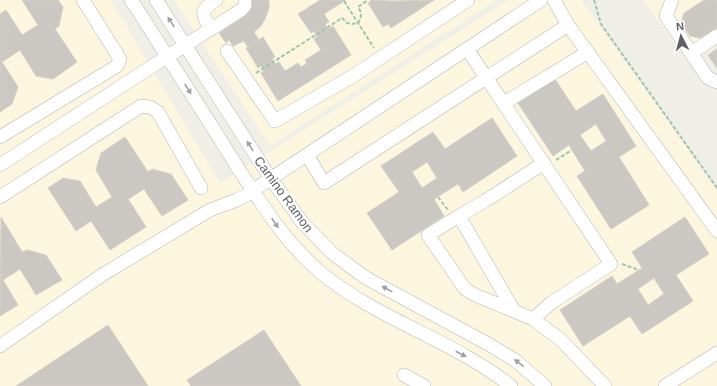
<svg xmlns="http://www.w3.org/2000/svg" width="717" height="386" viewBox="0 0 717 386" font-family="Arial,sans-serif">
  <rect width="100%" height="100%" fill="#efeee7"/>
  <g fill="#fcf6df">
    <polygon points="0,0 111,0 220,183 508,0 581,0 717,190 717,386 0,386"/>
    <polygon points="174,0 497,0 270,146"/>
    <polygon points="643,0 717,0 717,45 689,63"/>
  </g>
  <g fill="#cbc8c4" stroke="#d4d0c5" fill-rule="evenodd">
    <polygon points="22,0 58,0 63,7 59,26 55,29 77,62 53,79 36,76 20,50 2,62 18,87 12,104 0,112 0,14 6,10 22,35 38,25"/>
    <polygon points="249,0 269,0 269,8 265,19 261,26 254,32 259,40 248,47 244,41 233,46 229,40 226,43 219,33 244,17 249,12 250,4"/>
    <polygon points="320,0 346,0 324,14 329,22 325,24 328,29 333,26 351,55 278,101 261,73 264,71 261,66 258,68 246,48 263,37 275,57 272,59 275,64 279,62 285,71 298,63 301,67 307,63 305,60 321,50 314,39 317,37 314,31 311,33 298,14"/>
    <polygon points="371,0 393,1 434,0 391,28 388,24 383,27 368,3 371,1"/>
    <polygon points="704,0 717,0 717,28 700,38 690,36 681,24 684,13"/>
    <polygon points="717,49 717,68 708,55"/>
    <path d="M 555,79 L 576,111 L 603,94 L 636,146 L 619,157 L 649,205 L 611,229 L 577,176 L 585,171 L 569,145 L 553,156 L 518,103 ZM 596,124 L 606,141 L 591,151 L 580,135 Z"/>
    <path d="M 492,118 L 517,156 L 463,192 L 458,184 L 434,199 L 444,216 L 392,250 L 367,213 L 399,192 L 381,166 L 433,132 L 445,149 ZM 427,162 L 437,178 L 422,188 L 412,172 Z"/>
    <polygon points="125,137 148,172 152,169 171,174 188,200 162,216 144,189 128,199 146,227 110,250 91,221 76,231 48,188 63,178 80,181 96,207 112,197 96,170 101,153"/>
    <polygon points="1,217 22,252 27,250 46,255 62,280 36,295 20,269 3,280 18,305 0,316"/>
    <path d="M 685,217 L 709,254 L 676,275 L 693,301 L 642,334 L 630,316 L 583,346 L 560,310 L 612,276 L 617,284 L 642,268 L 632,252 ZM 654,278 L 664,294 L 648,305 L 638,289 Z"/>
    <polygon points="108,325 148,386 16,386"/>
    <polygon points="264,330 301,386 191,386 187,380"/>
  </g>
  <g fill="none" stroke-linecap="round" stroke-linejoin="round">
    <defs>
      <g id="minor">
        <path d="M 131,0 C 144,19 156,39 168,58 C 192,95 215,131 238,168 C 263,206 285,242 320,272 C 378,320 453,340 511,386"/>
        <polyline points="156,0 271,179 302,222 332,253 366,278 490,345 516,361 545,386"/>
        <polyline points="672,0 666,16 708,78 717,82"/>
        <polyline points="568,25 717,231"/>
        <path d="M 211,28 C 200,13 201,10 216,0"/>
        <polyline points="467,49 611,264 551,303 533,319 514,311 459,216 428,235 465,289 475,295 514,311"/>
        <polyline points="227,51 275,121 353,76 468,0"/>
        <polyline points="691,53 717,36"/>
        <polyline points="504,103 588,52"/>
        <polyline points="0,137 117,66 120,59 83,0"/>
        <polyline points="307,155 324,183 568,25 554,0"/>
        <polyline points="0,165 154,65 241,10 245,6 245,0"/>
        <polyline points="0,197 141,106 150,107 158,112 201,188"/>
        <polyline points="459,216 485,201 544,163"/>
        <polyline points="533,319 561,340 605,386"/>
        <polyline points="0,346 102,275 210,210 237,200 246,195 541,0"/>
        <polyline points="404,375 424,386"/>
        <polyline points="665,386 717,353"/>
      </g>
    </defs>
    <use href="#minor" stroke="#b4b6ba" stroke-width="14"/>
    <g stroke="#9ec6ac" stroke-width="2" stroke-dasharray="4 2" stroke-linecap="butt">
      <polyline points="594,0 601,24 717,188"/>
      <polyline points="344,1 374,48"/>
      <path d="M 256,73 L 342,18 L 347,23 L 352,24 L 358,23 C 362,16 362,13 358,7 L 368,0"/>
      <polyline points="556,160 572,150"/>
      <polyline points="438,197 448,210"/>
      <polyline points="622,264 639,270"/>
    </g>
    <use href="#minor" stroke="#fff" stroke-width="13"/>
  </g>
  <defs><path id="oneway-solid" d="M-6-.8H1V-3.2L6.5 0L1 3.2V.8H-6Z"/></defs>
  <g fill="#9ea0a3">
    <use href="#oneway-solid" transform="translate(171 22) rotate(-123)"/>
    <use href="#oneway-solid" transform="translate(188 89) rotate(57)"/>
    <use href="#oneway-solid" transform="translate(250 146) rotate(-122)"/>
    <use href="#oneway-solid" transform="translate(275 223) rotate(56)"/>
    <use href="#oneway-solid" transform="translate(387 289) rotate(-151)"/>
    <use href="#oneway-solid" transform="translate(461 354) rotate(28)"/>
    <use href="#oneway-solid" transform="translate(519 363) rotate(-142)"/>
  </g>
  <g text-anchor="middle" stroke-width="3.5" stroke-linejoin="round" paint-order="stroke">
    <g font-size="13" fill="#5e6166" stroke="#fff">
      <text transform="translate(284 194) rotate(54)" y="5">Camino Ramon</text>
    </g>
  </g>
  <g transform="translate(681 36) rotate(354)" stroke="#ffffff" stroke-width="3" paint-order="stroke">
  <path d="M0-3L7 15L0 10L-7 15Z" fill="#5e6166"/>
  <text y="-6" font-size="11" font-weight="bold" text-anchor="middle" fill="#5e6166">N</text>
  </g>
</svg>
